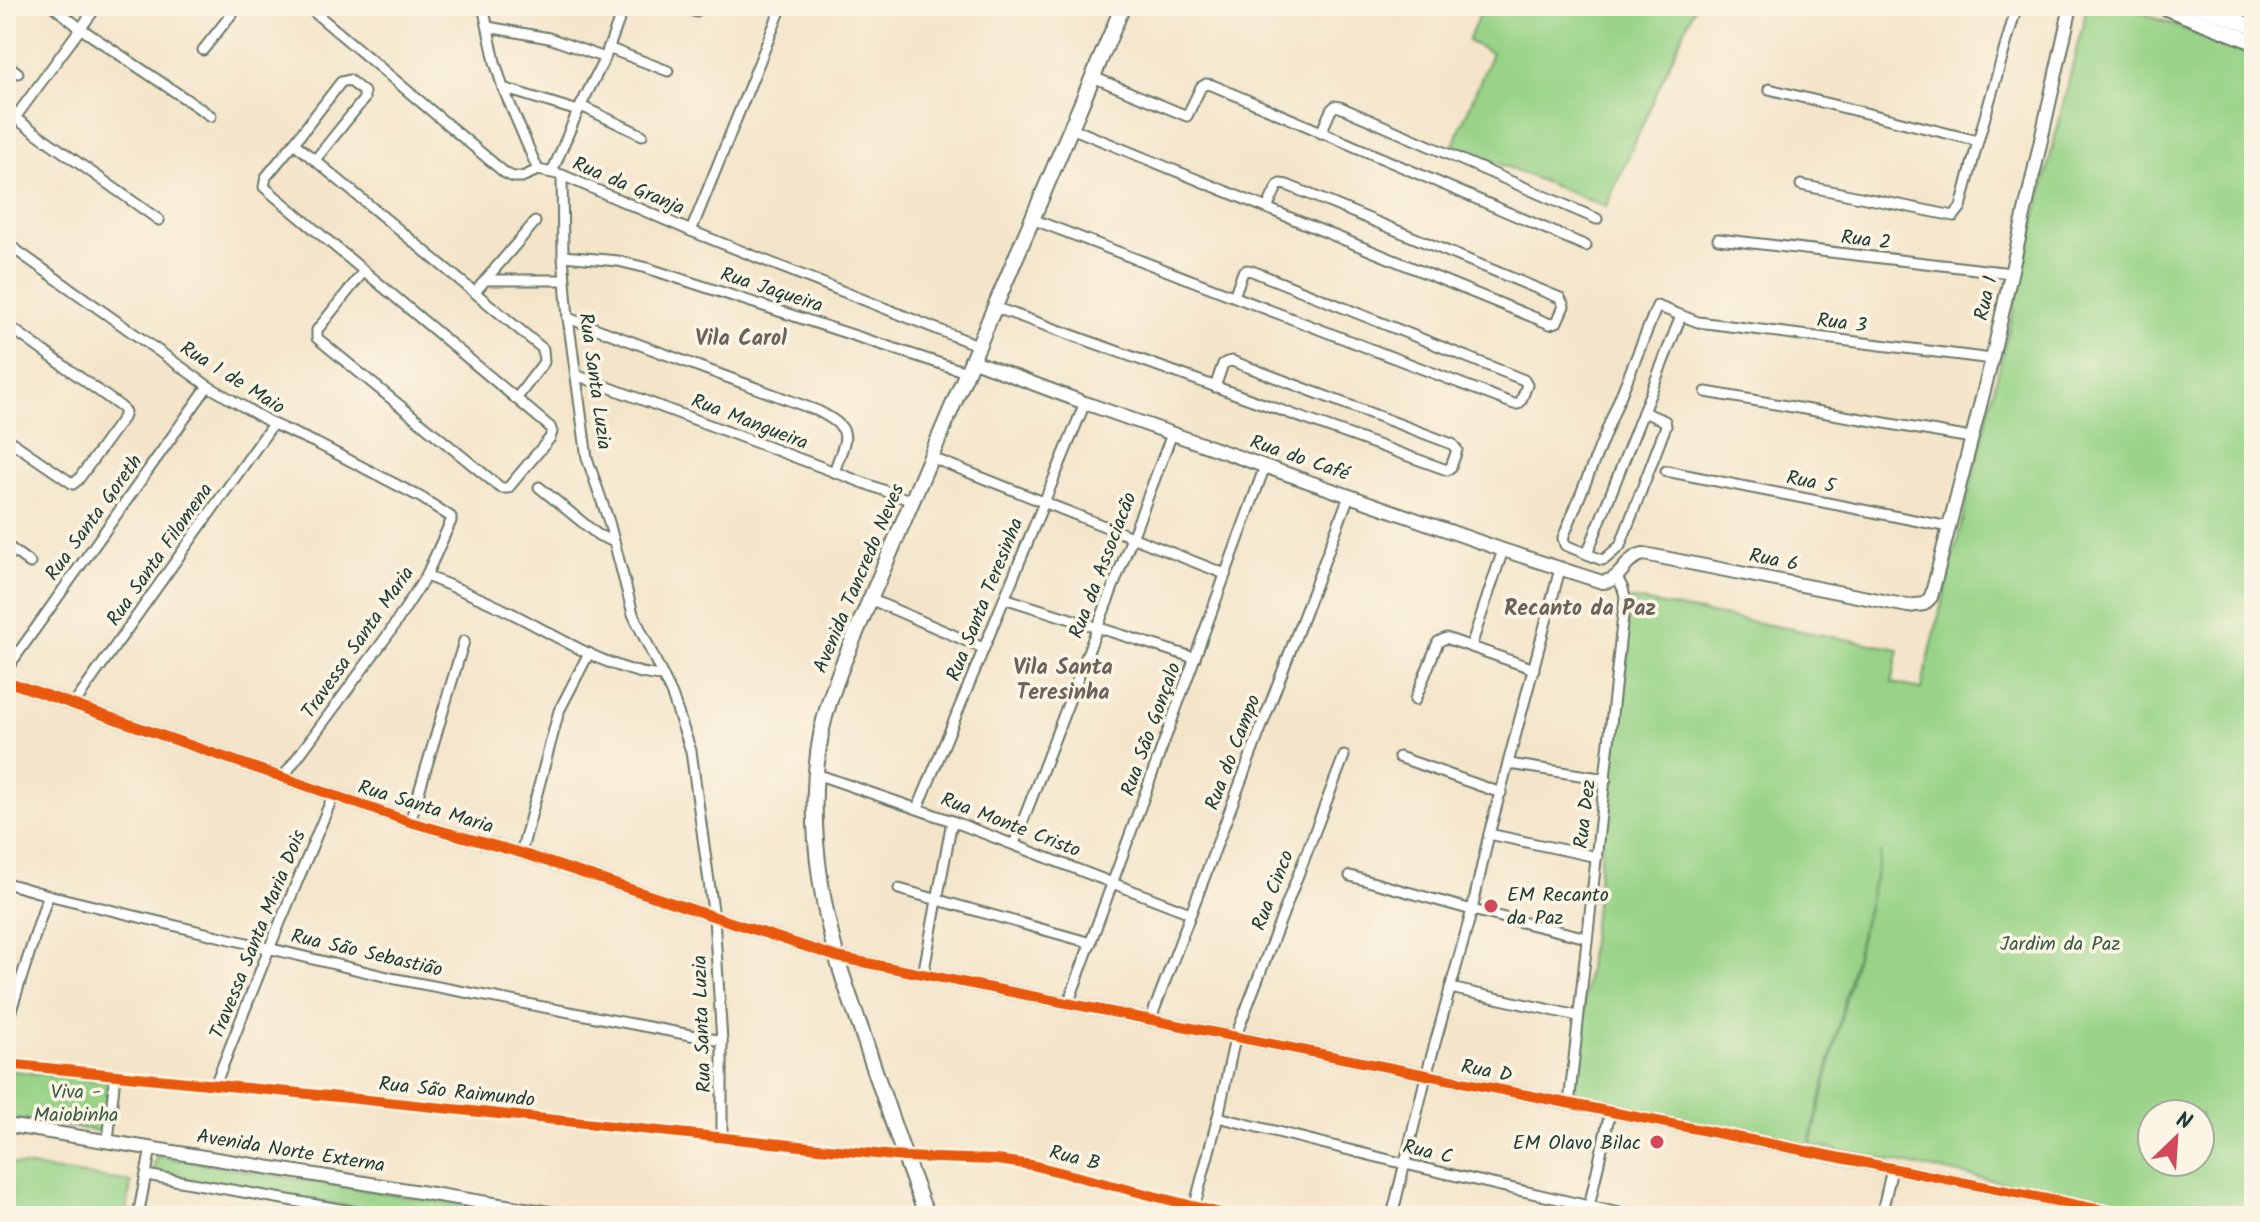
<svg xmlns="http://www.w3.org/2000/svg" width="2260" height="1222" viewBox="0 0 2260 1222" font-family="Kalam,sans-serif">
  <rect width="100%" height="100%" fill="#fcf5e5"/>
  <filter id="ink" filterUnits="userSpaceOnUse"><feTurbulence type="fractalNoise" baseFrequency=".0125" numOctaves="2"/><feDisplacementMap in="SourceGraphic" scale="16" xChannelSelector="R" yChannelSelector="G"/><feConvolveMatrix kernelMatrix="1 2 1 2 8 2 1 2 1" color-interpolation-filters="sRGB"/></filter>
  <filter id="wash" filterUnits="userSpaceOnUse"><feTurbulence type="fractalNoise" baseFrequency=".006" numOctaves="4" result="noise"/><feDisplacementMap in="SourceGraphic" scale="32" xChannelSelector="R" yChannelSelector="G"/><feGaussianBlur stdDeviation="1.8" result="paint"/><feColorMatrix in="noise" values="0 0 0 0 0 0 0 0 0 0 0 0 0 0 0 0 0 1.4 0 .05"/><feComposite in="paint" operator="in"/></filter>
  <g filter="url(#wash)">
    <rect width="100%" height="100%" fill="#f4e5ca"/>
    <g fill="#98d387" stroke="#5c885e" stroke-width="2" fill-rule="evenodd">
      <polygon points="1483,6 1695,6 1606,207 1453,145 1492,53 1468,41"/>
      <path d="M 2087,6 L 2125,6 L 2254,56 L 2254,1216 L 2176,1216 L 1811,1145 L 1881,852 L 1809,1146 L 1573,1100 L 1630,599 L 1899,649 L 1892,683 L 1921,689 ZM 2152,1114 L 2200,1114 L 2200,1162 L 2152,1162 Z"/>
      <polygon points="6,1070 110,1082 105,1132 6,1117"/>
      <polygon points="156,1156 527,1216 407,1216 153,1173"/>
      <polygon points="6,1163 131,1182 126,1216 6,1216"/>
    </g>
  </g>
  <g filter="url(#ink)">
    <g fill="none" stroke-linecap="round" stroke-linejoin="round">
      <defs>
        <g id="minor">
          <polyline points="53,6 80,28 211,116"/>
          <polyline points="307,6 505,173 513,177 522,177 538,170 562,175 691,231 977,345"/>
          <polyline points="483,6 495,62 503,88 538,170"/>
          <polyline points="680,6 696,12"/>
          <polyline points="488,27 549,38 605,58"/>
          <polyline points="608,48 668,71"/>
          <polyline points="203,50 238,6"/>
          <polyline points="6,64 18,73"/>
          <polyline points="1093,77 1187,116 1201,87 1206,84 1212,85 1586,246"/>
          <polyline points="503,88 578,111"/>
          <polyline points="1769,89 1978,141"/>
          <polyline points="581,106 642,135"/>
          <polyline points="15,118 159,220"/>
          <polyline points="1071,128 1550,324 1557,322 1564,306 1560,298 1287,185 1280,184 1277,187 1267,208"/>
          <polyline points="6,130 97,6"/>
          <polyline points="1321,133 1331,110 1335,106 1340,107 1597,219"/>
          <polyline points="294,143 341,82 349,80 364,92 364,99 315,160"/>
          <polyline points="552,172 578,111 605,58 624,6"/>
          <polyline points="562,175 563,256 568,318 587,458 609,522 633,614 672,695 691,751 714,918 722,1041 722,1138"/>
          <polyline points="1801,185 1954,216 1961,207 1978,141 2017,6"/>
          <polyline points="1032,219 1514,404 1518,404 1521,401 1527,385 1524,380 1252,271 1247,270 1243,272 1234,296"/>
          <polyline points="691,231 782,6"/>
          <polyline points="1718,239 2011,273"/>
          <polyline points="6,243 208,386 273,424 316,443 422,498 451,517 451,521 426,576 390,632 283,777"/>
          <polyline points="563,256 618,261 647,268 966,372"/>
          <path d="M 364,271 L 317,330 L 317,338 L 501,488 L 508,488 L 550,438 L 552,432 L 550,427 C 454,347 359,267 264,187 L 266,177 L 294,143 L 543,349 L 544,362 L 516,399"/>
          <polyline points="485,280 565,280"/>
          <polyline points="475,292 535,222"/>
          <polyline points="994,307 1447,470 1451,467 1457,450 1452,444 1232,361 1227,362 1223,364 1215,387"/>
          <path d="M 568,318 L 818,411 C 856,431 846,436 834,472"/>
          <polyline points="6,324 121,407 125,412 123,418 78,480 73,484 6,438"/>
          <polyline points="576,375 912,501"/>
          <polyline points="1706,392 1971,438"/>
          <polyline points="1643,412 1665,421 1666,426 1620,546 1605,559 1602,560 1565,545 1563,538 1657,306 1698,322 1992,359"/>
          <polyline points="930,457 1225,574"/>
          <polyline points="1666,471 1949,527"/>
          <polyline points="539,487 598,535 612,541"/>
          <polyline points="6,545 30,563"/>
          <polyline points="1587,554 1681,316"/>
          <path d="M 426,576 C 454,587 481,598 507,611 C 553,633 611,673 663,676"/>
          <polyline points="1004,598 1195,658"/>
          <polyline points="870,599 983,648"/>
          <polyline points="1471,646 1503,550"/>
          <polyline points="6,670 208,386"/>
          <polyline points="1415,700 1438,642 1446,638 1534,669"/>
          <polyline points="74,704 273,424"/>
          <polyline points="1399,757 1501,793"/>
          <polyline points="1509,764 1606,779"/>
          <polyline points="816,774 952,821 1190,913"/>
          <polyline points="918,808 1085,403"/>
          <polyline points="410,822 464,641"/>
          <polyline points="1489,834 1597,857"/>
          <polyline points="1014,844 1172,434"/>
          <polyline points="521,853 559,711 589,653"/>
          <polyline points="1350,876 1472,910 1587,938"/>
          <polyline points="6,883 48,895 396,979 722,1041"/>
          <polyline points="899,889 1091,943"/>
          <polyline points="923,975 952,821"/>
          <polyline points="1450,988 1578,1016"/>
          <polyline points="1068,1004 1265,466"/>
          <polyline points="1150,1021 1349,496"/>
          <polyline points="6,1026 48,895"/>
          <polyline points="6,1064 339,1097 904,1157 997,1160 1032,1165 1232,1216"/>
          <polyline points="215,1085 269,949 333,796"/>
          <polyline points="1569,1104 1625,597 1623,589 1617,577"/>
          <polyline points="1218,1117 1405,1164 1632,1216"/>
          <polyline points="108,1141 115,1075"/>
          <polyline points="146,1175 379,1216"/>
          <polyline points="138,1216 151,1148"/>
          <polyline points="1192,1216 1218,1117 1235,1038 1344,756"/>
          <polyline points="1392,1216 1426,1076 1472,910 1489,834 1560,569"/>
          <polyline points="1587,1216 1610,1112"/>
          <polyline points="1881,1216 1892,1169"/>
        </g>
        <polyline id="tertiary" points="6,681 410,822 521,853 837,957 2131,1216"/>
        <g id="secondary">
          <path d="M 971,360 L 1085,403 L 1503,550 L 1602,582 C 1623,581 1624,557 1644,554 L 1908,606 L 1924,604 L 1931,597 L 1992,359 L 2071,6"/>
          <polyline points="6,1125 568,1216"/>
        </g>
        <g id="primary">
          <polyline points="2161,6 2254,42"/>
          <polyline points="2199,6 2254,27"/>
          <path d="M 927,1216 C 905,1161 887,1106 868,1050 C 858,1019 846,989 837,958 C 817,885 807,804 822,729 C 828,702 838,675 849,649 L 1123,6"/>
        </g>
      </defs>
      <use href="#minor" stroke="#6a7868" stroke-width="13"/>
      <use href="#tertiary" stroke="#6a7868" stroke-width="15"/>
      <use href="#secondary" stroke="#6a7868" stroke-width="16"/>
      <use href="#primary" stroke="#6a7868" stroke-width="18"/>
      <use href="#minor" stroke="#fff" stroke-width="9"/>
      <use href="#tertiary" stroke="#fff" stroke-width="11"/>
      <use href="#secondary" stroke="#fff" stroke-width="12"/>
      <use href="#primary" stroke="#fff" stroke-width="14"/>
      <defs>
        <g id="cycleway">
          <polyline points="6,681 410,822 521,853 837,957 2131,1216"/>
          <polyline points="6,1064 339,1097 904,1157 997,1160 1032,1165 1232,1216"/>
        </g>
      </defs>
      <use href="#cycleway" stroke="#fcf5e5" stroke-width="15"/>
      <use href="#cycleway" stroke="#e8590c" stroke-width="10"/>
    </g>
  </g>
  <g fill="#d1495b" stroke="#fcf5e5" stroke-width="3">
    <circle cx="1491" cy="906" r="8"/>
    <circle cx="1657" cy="1142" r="8"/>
  </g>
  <g text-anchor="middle" stroke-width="7" stroke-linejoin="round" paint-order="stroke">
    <g font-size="20" fill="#1f3d34" stroke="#fcf5e5">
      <text transform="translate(629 185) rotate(23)" y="7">Rua da Granja</text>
      <text transform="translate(1866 239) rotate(7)" y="7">Rua 2</text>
      <text transform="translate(772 289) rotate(18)" y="7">Rua Jaqueira</text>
      <text transform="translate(1985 298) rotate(-77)" y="7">Rua 1</text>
      <text transform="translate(1842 322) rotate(7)" y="7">Rua 3</text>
      <text transform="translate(233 377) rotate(32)" y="7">Rua 1 de Maio</text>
      <text transform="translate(596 381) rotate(82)" y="7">Rua Santa Luzia</text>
      <text transform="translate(750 421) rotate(21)" y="7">Rua Mangueira</text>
      <text transform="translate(1300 457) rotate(19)" y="7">Rua do Café</text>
      <text transform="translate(1811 481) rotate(11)" y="7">Rua 5</text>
      <text transform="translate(93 517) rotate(-54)" y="7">Rua Santa Goreth</text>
      <text transform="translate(159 554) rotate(-55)" y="7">Rua Santa Filomena</text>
      <text transform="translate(1774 559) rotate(11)" y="7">Rua 6</text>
      <text transform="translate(1102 565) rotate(-69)" y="7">Rua da Associacão</text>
      <text transform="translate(858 578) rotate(-67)" y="7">Avenida Tancredo Neves</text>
      <text transform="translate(984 599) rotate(-68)" y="7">Rua Santa Teresinha</text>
      <text transform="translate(357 642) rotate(-55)" y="7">Travessa Santa Maria</text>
      <text transform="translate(1150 729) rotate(-70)" y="7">Rua São Gonçalo</text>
      <text transform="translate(1232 752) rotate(-69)" y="7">Rua do Campo</text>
      <text transform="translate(426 806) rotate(17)" y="7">Rua Santa Maria</text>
      <text transform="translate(1584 814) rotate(-83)" y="7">Rua Dez</text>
      <text transform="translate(1011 824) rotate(21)" y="7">Rua Monte Cristo</text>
      <text transform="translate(1272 890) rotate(-69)" y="7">Rua Cinco</text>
      <text transform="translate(257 934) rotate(-68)" y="7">Travessa Santa Maria Dois</text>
      <text transform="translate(367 952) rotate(13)" y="7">Rua São Sebastião</text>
      <text transform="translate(701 1024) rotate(-92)" y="7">Rua Santa Luzia</text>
      <text transform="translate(1487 1070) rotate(11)" y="7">Rua D</text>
      <text transform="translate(457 1091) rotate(6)" y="7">Rua São Raimundo</text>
      <text transform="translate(291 1150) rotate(9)" y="7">Avenida Norte Externa</text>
      <text transform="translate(1428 1151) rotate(13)" y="7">Rua C</text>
      <text transform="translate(1075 1157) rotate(14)" y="7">Rua B</text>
    </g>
    <g font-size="20" fill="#1f3d34" stroke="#fcf5e5" text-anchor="start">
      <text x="1507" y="901">EM Recanto<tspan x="1507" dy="23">da Paz</tspan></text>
      <text x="1641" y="1149" text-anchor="end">EM Olavo Bilac</text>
    </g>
    <g font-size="20" fill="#375b45" stroke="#fcf5e5">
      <text x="2060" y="950">Jardim da Paz</text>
      <text x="76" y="1098">Viva -<tspan x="76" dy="23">Maiobinha</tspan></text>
    </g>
    <g font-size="22" font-weight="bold" fill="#6c625c" stroke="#fcf5e5">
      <text x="741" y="345">Vila Carol</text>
      <text x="1580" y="615">Recanto da Paz</text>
      <text x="1063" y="674">Vila Santa<tspan x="1063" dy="25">Teresinha</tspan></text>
    </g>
  </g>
  <rect width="2260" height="1222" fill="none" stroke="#fcf5e5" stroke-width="32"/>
  <g transform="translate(2176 1138) rotate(25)"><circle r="38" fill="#fcf5e5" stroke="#a4ab9e" stroke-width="2"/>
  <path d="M0-6L14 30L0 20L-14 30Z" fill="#d1495b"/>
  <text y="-12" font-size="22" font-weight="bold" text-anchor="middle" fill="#1f3d34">N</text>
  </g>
</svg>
